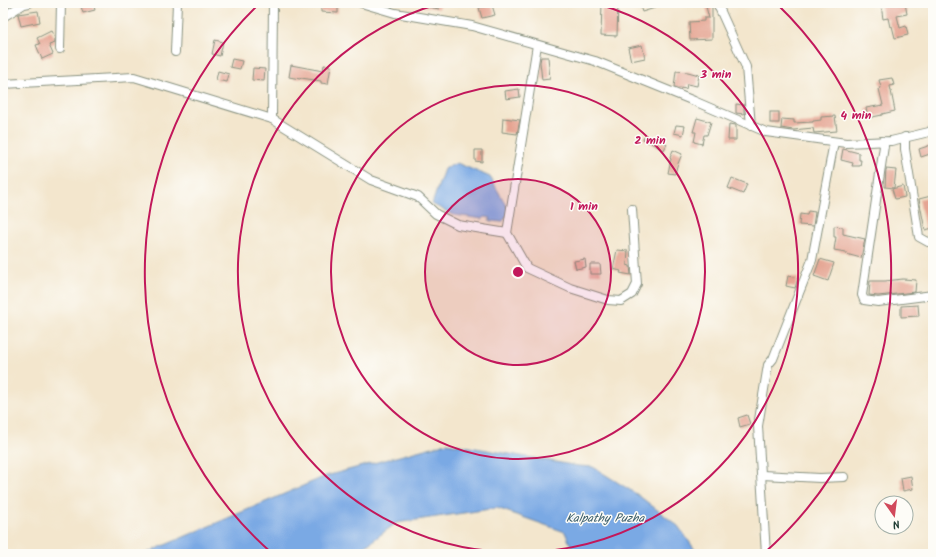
<svg xmlns="http://www.w3.org/2000/svg" width="936" height="557" viewBox="0 0 936 557" font-family="Kalam,sans-serif">
  <rect width="100%" height="100%" fill="#fdfcf7"/>
  <filter id="ink" filterUnits="userSpaceOnUse"><feTurbulence type="fractalNoise" baseFrequency=".025" numOctaves="2"/><feDisplacementMap in="SourceGraphic" scale="8" xChannelSelector="R" yChannelSelector="G"/><feConvolveMatrix kernelMatrix="1 2 1 2 8 2 1 2 1" color-interpolation-filters="sRGB"/></filter>
  <filter id="wash" filterUnits="userSpaceOnUse"><feTurbulence type="fractalNoise" baseFrequency=".012" numOctaves="4" result="noise"/><feDisplacementMap in="SourceGraphic" scale="16" xChannelSelector="R" yChannelSelector="G"/><feGaussianBlur stdDeviation="0.9" result="paint"/><feColorMatrix in="noise" values="0 0 0 0 0 0 0 0 0 0 0 0 0 0 0 0 0 1.4 0 .05"/><feComposite in="paint" operator="in"/></filter>
  <g filter="url(#wash)">
    <rect width="100%" height="100%" fill="#f3e6cd"/>
    <g fill="#7aa9e4" stroke="#4c738c">
      <polygon points="457,163 490,177 510,212 502,222 489,221 491,218 485,217 483,219 454,215 432,204 444,169"/>
      <polygon points="447,443 578,466 593,467 638,495 678,526 698,554 578,554 573,551 565,532 497,508 396,523 355,554 144,554 326,476"/>
    </g>
    <g id="blocks">
      <g fill="#e5a492">
        <polygon points="80,3 93,3 95,10 83,13"/>
        <polygon points="321,3 338,3 338,13 321,12"/>
        <polygon points="422,3 440,3 439,9 422,6"/>
        <polygon points="602,3 618,4 617,36 601,35"/>
        <polygon points="639,3 653,3 655,8 642,12"/>
        <polygon points="705,3 712,3 712,39 690,40 689,22 704,21 704,18 709,18"/>
        <polygon points="889,3 905,3 907,14 897,16 900,28 906,26 908,35 895,38 892,26 890,27 888,18 883,19 881,5"/>
        <polygon points="492,5 495,15 482,18 479,8"/>
        <polygon points="38,11 40,22 21,26 18,14"/>
        <polygon points="51,31 55,38 55,43 49,45 53,54 42,59 36,45 40,44 37,38"/>
        <polygon points="215,40 223,42 220,56 212,54"/>
        <polygon points="642,45 645,58 631,61 628,48"/>
        <polygon points="541,57 548,57 550,79 542,80 540,62"/>
        <polygon points="232,59 242,61 240,69 230,67"/>
        <polygon points="291,65 323,71 324,65 331,66 328,84 321,83 321,81 301,78 300,79 289,77"/>
        <polygon points="253,68 265,69 264,81 252,80"/>
        <polygon points="218,71 229,74 227,82 216,80"/>
        <polygon points="676,71 688,72 699,75 697,86 687,84 686,89 674,87"/>
        <polygon points="892,78 894,85 890,86 895,111 882,114 882,115 868,118 866,108 883,105 879,89 881,88 879,80"/>
        <polygon points="519,89 520,97 506,99 505,91"/>
        <polygon points="736,104 744,105 744,114 736,113"/>
        <rect x="770" y="112" width="9" height="11"/>
        <polygon points="835,116 837,131 814,133 813,128 793,130 781,128 782,119 794,120 794,123 813,122 813,121 821,120 821,117"/>
        <polygon points="503,118 520,120 517,134 502,132"/>
        <polygon points="697,118 711,122 707,135 704,135 702,144 694,142 696,132 693,132"/>
        <polygon points="729,124 736,125 736,140 728,140"/>
        <polygon points="676,125 685,126 683,135 674,133"/>
        <polygon points="644,137 657,140 658,139 667,144 664,150 643,139"/>
        <polygon points="931,145 933,153 921,157 919,149"/>
        <polygon points="843,149 859,153 859,160 861,160 860,166 852,166 853,163 841,160"/>
        <polygon points="475,150 482,150 482,162 475,161"/>
        <polygon points="673,150 682,154 677,166 675,174 668,173 671,159 670,158"/>
        <polygon points="886,169 896,170 894,188 885,187"/>
        <polygon points="732,178 747,184 743,194 728,188"/>
        <polygon points="903,186 905,197 895,199 892,189"/>
        <polygon points="931,196 933,203 933,228 925,230 919,199"/>
        <polygon points="808,211 815,212 813,226 799,225 800,214 807,215"/>
        <polygon points="834,226 843,227 843,234 865,239 861,258 846,254 846,252 834,250 836,237 834,237"/>
        <polygon points="617,250 628,251 627,265 630,266 631,275 620,273 621,271 613,269"/>
        <polygon points="585,259 586,267 576,269 574,261"/>
        <polygon points="820,259 834,263 828,281 814,276"/>
        <polygon points="590,264 600,264 601,274 590,274"/>
        <polygon points="788,276 798,278 795,288 786,286"/>
        <polygon points="903,279 916,280 915,292 878,296 869,295 870,281 885,281"/>
        <polygon points="918,305 919,316 901,317 901,306"/>
        <polygon points="747,415 750,424 740,427 738,418"/>
        <polygon points="911,476 913,489 903,491 901,478"/>
      </g>
    </g>
  </g>
  <g filter="url(#ink)">
    <use href="#blocks" fill-opacity="0" stroke="#899280" stroke-width="1"/>
    <g fill="none" stroke-linecap="round" stroke-linejoin="round">
      <defs>
        <g id="street">
          <polyline points="361,3 395,13 472,26 595,61 694,101 766,132 846,143 891,141 929,132 933,129"/>
          <polyline points="717,3 746,67 751,126"/>
          <polyline points="3,17 24,4 29,3"/>
          <polyline points="537,45 507,233 527,268 570,288 608,300 621,301 632,294 637,284 632,209"/>
          <polyline points="60,49 61,3"/>
          <polyline points="175,52 177,3"/>
          <polyline points="3,84 134,77 272,119 371,180 418,197 436,214 458,225 507,233"/>
          <polyline points="272,119 273,3"/>
          <polyline points="905,137 905,149 919,237 928,242 933,241"/>
          <polyline points="882,141 884,146 862,295 864,300 878,302 933,295"/>
          <polyline points="762,475 820,478 844,477"/>
          <polyline points="766,554 758,426 768,365 773,359 812,260 834,142"/>
        </g>
      </defs>
      <use href="#street" stroke="#899280" stroke-width="10"/>
      <use href="#street" stroke="#fff" stroke-width="8"/>
    </g>
  </g>
  <circle cx="518" cy="272" r="93" fill="#c2185b" fill-opacity=".12"/>
  <g fill="none" stroke="#c2185b" stroke-width="2">
    <circle cx="518" cy="272" r="93"/>
    <circle cx="518" cy="272" r="187"/>
    <path d="M598 4A280 280 0 1 1 438 4"/>
    <path d="M273 554A373 373 0 0 1 259 4M777 4A373 373 0 0 1 763 554"/>
  </g>
  <g text-anchor="middle" stroke-width="3" stroke-linejoin="round" paint-order="stroke">
    <g font-size="12" font-style="italic" fill="#3a5d69" stroke="#fdfcf7">
      <text x="605" y="522">Kalpathy Puzha</text>
    </g>
  </g>
  <circle cx="518" cy="272" r="6" fill="#c2185b" stroke="#fdfcf7" stroke-width="2"/>
  <g font-size="12" text-anchor="middle" font-weight="bold" fill="#c2185b" stroke="#fdfcf7" stroke-width="3" stroke-linejoin="round" paint-order="stroke">
    <text x="716" y="78">3 min</text>
    <text x="856" y="119">4 min</text>
    <text x="650" y="144">2 min</text>
    <text x="584" y="210">1 min</text>
  </g>
  <rect width="936" height="557" fill="none" stroke="#fdfcf7" stroke-width="16"/>
  <g transform="translate(894 515) rotate(166)"><circle r="19" fill="#fdfcf7" stroke="#a4b0a9"/>
  <path d="M0-3L7 15L0 10L-7 15Z" fill="#d1495b"/>
  <text y="-6" font-size="11" font-weight="bold" text-anchor="middle" fill="#1f3d34">N</text>
  </g>
</svg>
